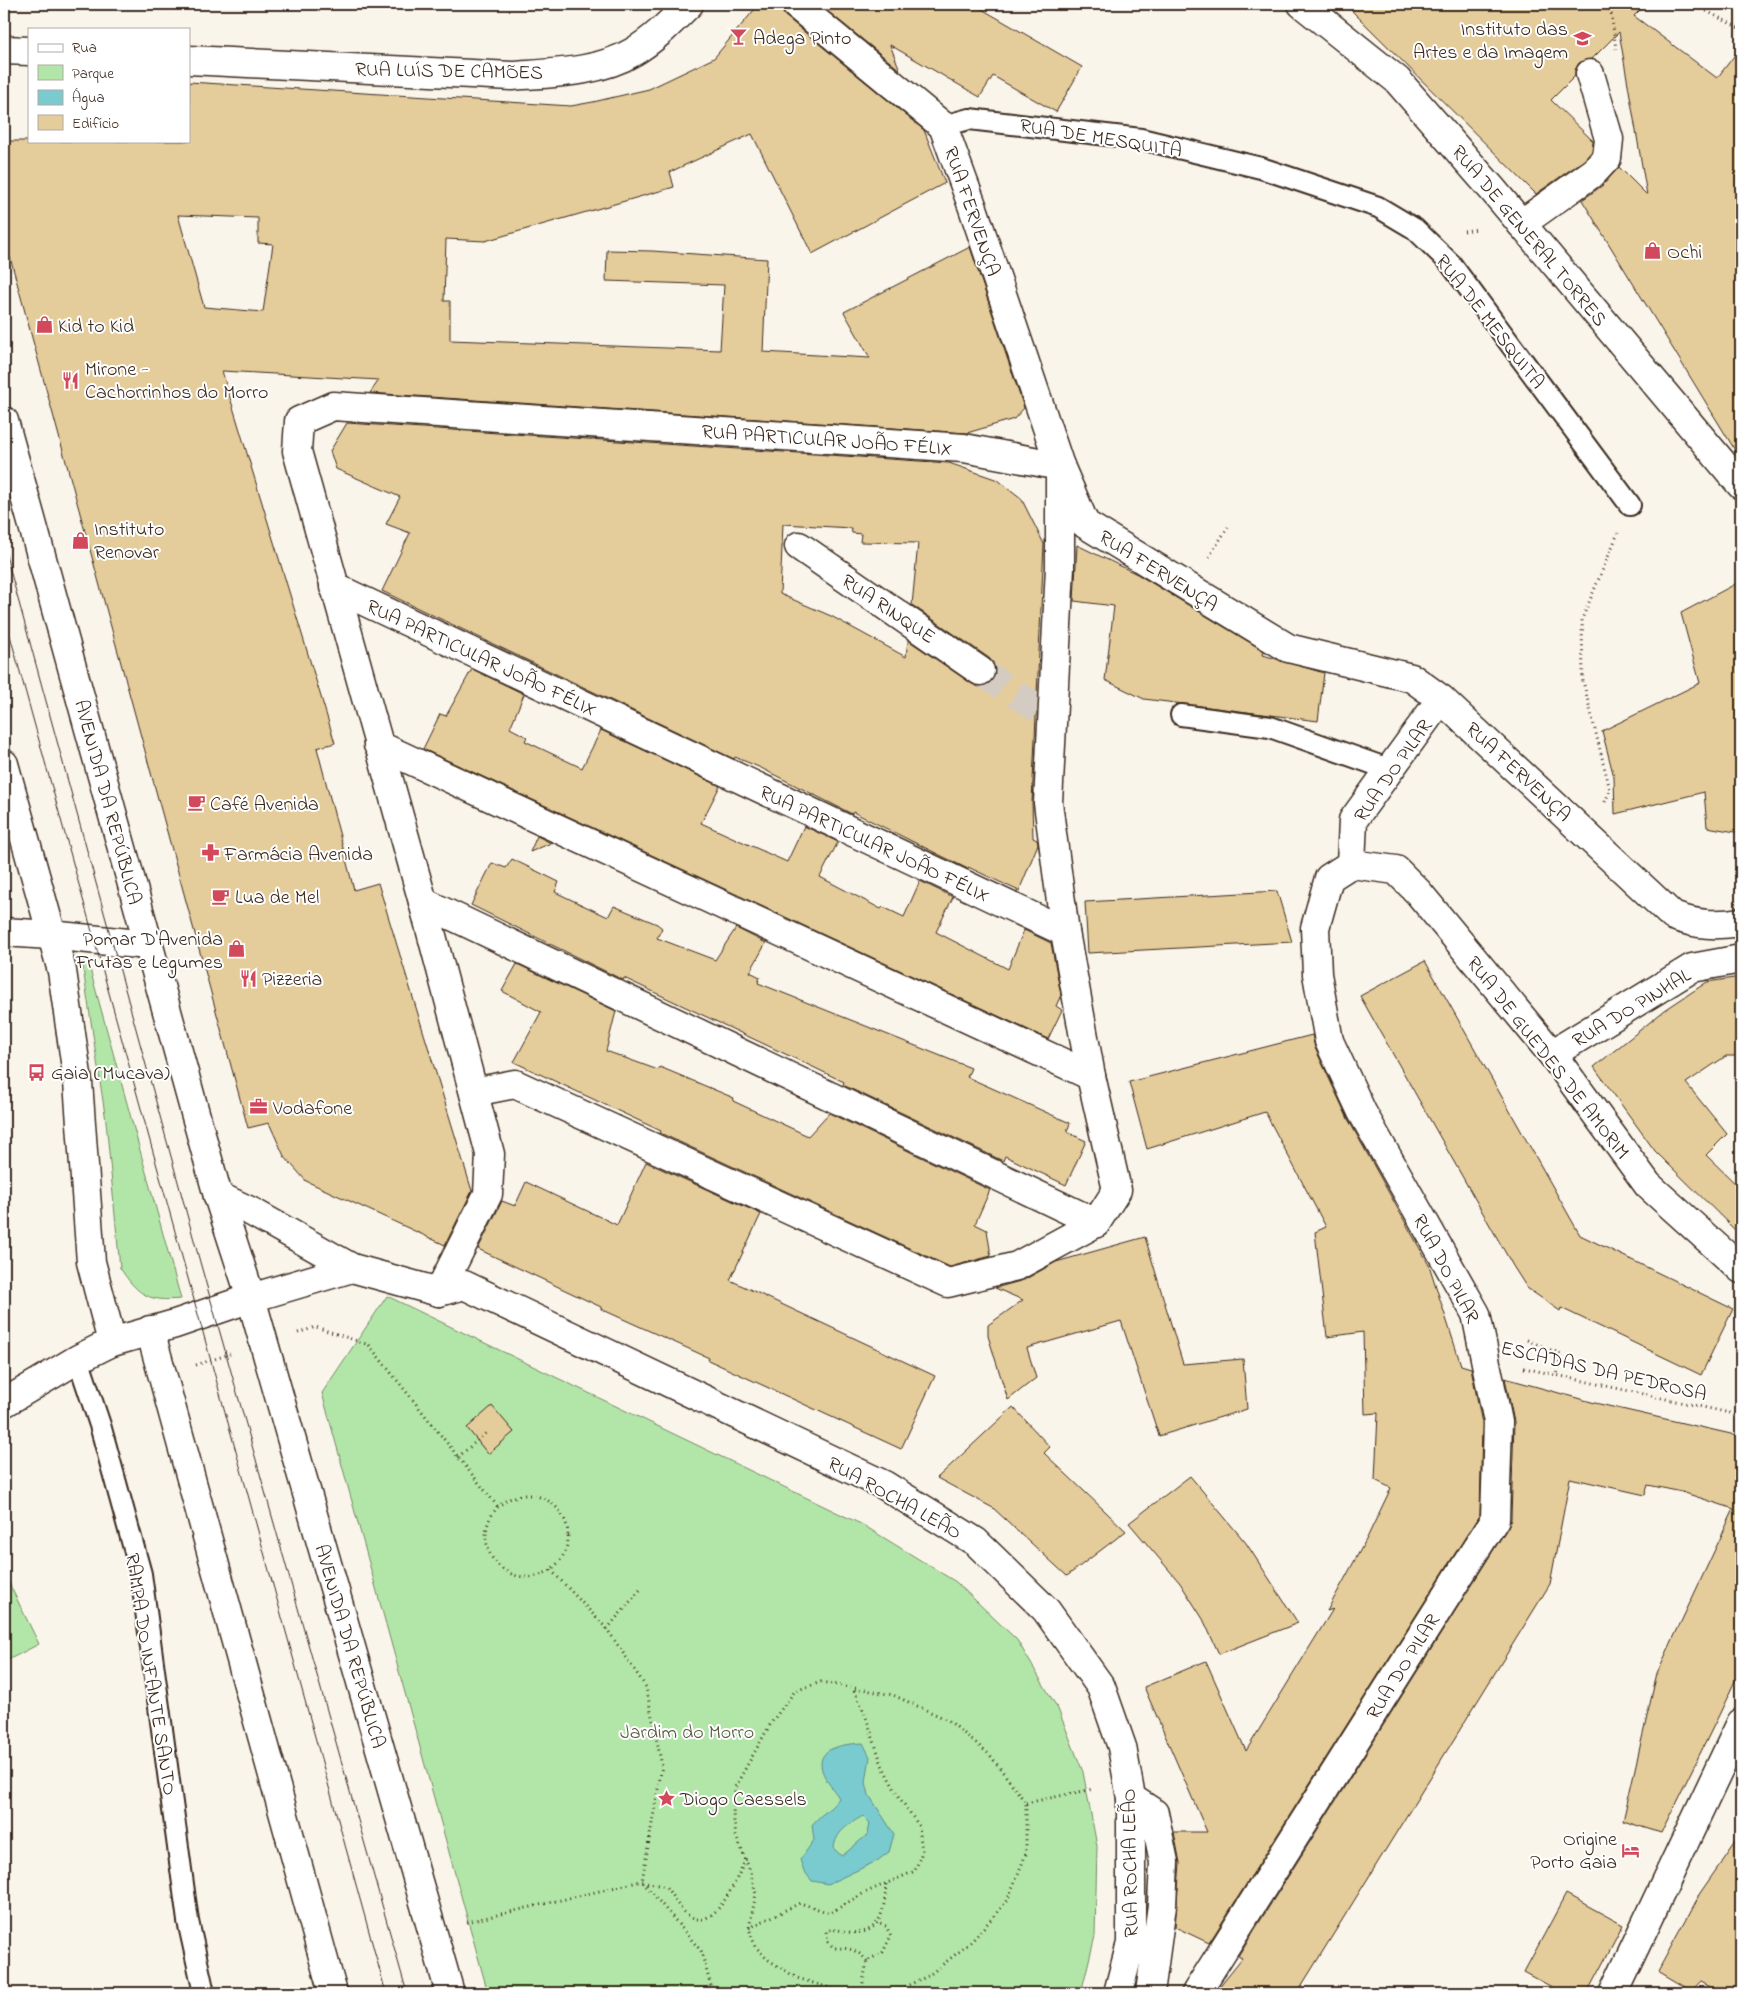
<svg xmlns="http://www.w3.org/2000/svg" width="1745" height="1997" viewBox="0 0 1745 1997" font-family="'Indie Flower',sans-serif">
  <rect width="100%" height="100%" fill="#faf5eb"/>
  <filter id="ink" filterUnits="userSpaceOnUse"><feTurbulence type="fractalNoise" baseFrequency=".02" numOctaves="2"/><feDisplacementMap in="SourceGraphic" scale="10" xChannelSelector="R" yChannelSelector="G"/><feConvolveMatrix kernelMatrix="1 2 1 2 8 2 1 2 1" color-interpolation-filters="sRGB"/></filter>
  <g filter="url(#ink)">
    <g fill="#b2e6a8" stroke="#768863">
      <path d="M 82,962 L 88,962 L 181,1299 C 148,1302 138,1295 120,1268 L 106,1121 Z"/>
      <polygon points="387,1296 863,1525 956,1582 1017,1640 1058,1709 1083,1772 1097,1846 1095,1936 1081,1993 488,1993 322,1393"/>
      <polygon points="4,1573 39,1644 4,1662"/>
    </g>
    <path fill="#79cbd0" stroke="#608b89" fill-rule="evenodd" d="M 863,1743 L 870,1757 L 866,1782 L 869,1795 L 894,1834 L 889,1852 L 877,1861 L 828,1884 L 812,1881 L 804,1871 L 800,1860 L 814,1840 L 812,1825 C 820,1814 831,1810 839,1798 C 834,1790 825,1780 822,1770 C 815,1746 847,1744 863,1743 ZM 863,1816 L 870,1823 L 868,1834 L 842,1856 L 834,1849 C 835,1832 849,1824 863,1816 Z"/>
    <g fill="#e5cc9b" stroke="#3b2a1e" fill-rule="evenodd">
      <path d="M 759,4 L 780,4 L 785,16 L 924,130 L 945,183 L 812,254 L 752,134 L 670,172 L 674,187 L 485,241 L 446,239 L 444,301 L 450,301 L 450,340 L 720,350 L 724,285 L 606,281 L 607,250 L 652,251 L 767,259 L 763,352 L 870,358 L 844,312 L 970,247 L 1024,408 L 1014,419 L 967,433 L 370,393 L 379,380 L 222,371 L 335,743 L 317,748 L 354,890 L 378,883 L 472,1191 L 445,1245 L 306,1181 L 284,1156 L 269,1123 L 248,1128 L 4,235 L 4,141 L 189,141 L 189,82 L 571,106 L 593,102 L 649,89 L 714,58 ZM 178,215 L 258,218 L 258,243 L 273,244 L 263,312 L 204,307 Z"/>
      <polygon points="819,4 973,4 1082,67 1056,112 993,76 980,97 890,45 900,70"/>
      <polygon points="1345,4 1646,4 1634,16 1717,78 1741,47 1741,460 1582,200 1603,185 1619,167 1647,195 1619,32 1592,59 1579,63 1575,70 1575,76 1551,100 1593,141 1592,151 1584,160 1536,194"/>
      <path d="M 347,423 L 949,463 L 998,480 L 1021,498 L 1044,544 L 1032,802 L 1033,838 L 1037,840 L 1038,844 L 1019,891 L 968,867 L 968,869 L 853,812 L 852,814 L 761,768 L 735,757 L 734,759 L 382,591 L 410,533 L 386,524 L 400,497 L 336,469 L 330,451 ZM 783,524 L 851,528 L 852,533 L 861,534 L 860,542 L 918,543 L 912,605 L 989,658 L 994,664 L 996,672 L 993,680 L 987,685 L 979,687 L 972,684 L 908,640 L 906,657 L 831,616 L 780,594 Z"/>
      <polygon points="1077,545 1137,574 1264,651 1263,655 1324,673 1318,721 1144,699 1105,680 1114,606 1074,601"/>
      <polygon points="1741,581 1741,833 1707,827 1704,792 1615,814 1614,777 1602,731 1700,683 1681,613"/>
      <polygon points="472,669 524,694 510,728 527,737 525,741 582,768 601,730 720,786 701,823 787,862 804,826 838,842 820,877 881,909 883,907 904,917 920,881 953,897 936,932 1008,969 1024,930 1051,943 1061,995 1056,1006 1062,1010 1048,1039 423,749 440,714 446,716"/>
      <polygon points="537,836 551,843 530,852"/>
      <polygon points="512,859 559,882 555,892 608,917 614,906 657,924 662,928 657,938 715,960 736,928 766,943 750,972 760,977 758,983 971,1068 967,1077 1070,1123 1067,1132 1086,1141 1066,1185 1005,1156 1003,1161 843,1085 844,1082 815,1068 624,978 623,980 471,905 492,863 506,868"/>
      <polygon points="1277,891 1292,942 1088,953 1085,902"/>
      <polygon points="1425,961 1580,1235 1733,1309 1701,1375 1561,1308 1560,1311 1527,1288 1513,1266 1360,996"/>
      <polygon points="517,964 616,1011 606,1051 658,1070 660,1067 734,1098 733,1101 808,1136 829,1113 990,1190 975,1224 987,1230 991,1256 950,1267 660,1133 661,1131 514,1062 541,1012 502,991"/>
      <polygon points="1741,977 1741,1056 1726,1056 1686,1083 1727,1134 1706,1155 1741,1189 1741,1236 1655,1151 1594,1067 1665,1010 1707,982"/>
      <polygon points="1312,1035 1315,1048 1348,1119 1429,1265 1461,1365 1471,1368 1482,1423 1480,1514 1209,1943 1175,1927 1180,1863 1174,1832 1207,1832 1144,1687 1206,1661 1246,1751 1333,1609 1327,1611 1367,1538 1391,1488 1375,1480 1378,1413 1365,1414 1363,1332 1327,1337 1315,1232 1326,1227 1265,1112 1147,1149 1129,1082"/>
      <polygon points="646,1162 761,1214 730,1280 935,1376 901,1449 708,1360 709,1358 601,1309 601,1307 478,1249 502,1201 515,1206 526,1182 617,1225"/>
      <polygon points="1145,1237 1183,1364 1243,1359 1247,1409 1159,1436 1121,1321 1027,1348 1036,1378 1008,1400 988,1336 988,1325 1023,1300 995,1288 1024,1280 1056,1262"/>
      <polygon points="1505,1378 1595,1403 1731,1434 1741,1440 1741,1668 1720,1713 1661,1833 1623,1821 1657,1673 1734,1509 1682,1492 1648,1485 1645,1495 1570,1478 1550,1584 1297,1993 1214,1993 1242,1958 1238,1956 1508,1527 1511,1519 1514,1422"/>
      <polygon points="492,1406 514,1432 488,1454 467,1428"/>
      <polygon points="1013,1407 1050,1447 1044,1453 1126,1531 1067,1576 993,1508 937,1478"/>
      <polygon points="1190,1476 1246,1543 1298,1623 1219,1654 1203,1619 1180,1583 1129,1523"/>
      <polygon points="1741,1834 1741,1993 1722,1993 1701,1982 1692,1991 1658,1971 1700,1893"/>
      <polygon points="1566,1894 1623,1925 1587,1993 1563,1993 1524,1972"/>
    </g>
    <g fill="none" stroke-linecap="round" stroke-linejoin="round">
      <polyline stroke="#d4ccc2" stroke-width="28" stroke-dasharray="28 14" stroke-linecap="butt" points="980,671 1053,718"/>
      <defs>
        <g id="service">
          <polyline points="943,126 969,119 1141,139 1261,168 1378,207 1415,229 1450,263 1630,505"/>
          <polyline points="1181,715 1270,727 1391,770"/>
          <polyline points="78,1359 100,1425 141,1574 188,1921 204,1993"/>
        </g>
        <g id="minor">
          <path d="M 795,4 L 943,126 L 973,208 L 1060,466 L 1085,524 L 1288,648 L 1412,678 L 1441,699 L 1673,916 C 1697,925 1716,926 1741,922"/>
          <polyline points="1521,224 1594,172 1607,158 1609,139 1590,74"/>
          <polyline points="799,546 980,671"/>
          <polyline points="334,587 1065,932"/>
          <polyline points="378,745 1091,1076"/>
          <polyline points="1351,864 1396,870 1418,892 1552,1054 1648,1185 1741,1269"/>
          <polyline points="1351,864 1353,820 1441,699"/>
          <polyline points="423,902 1096,1223"/>
          <polyline points="4,932 50,935"/>
          <polyline points="1552,1054 1692,968 1741,959"/>
          <polyline points="474,1092 515,1084 948,1283 1017,1266 1096,1223 1117,1190 1091,1076 1065,932 1048,803 1060,567 1060,466"/>
          <polyline points="218,1196 252,1212 352,1268 439,1292 464,1285 884,1485 976,1542 1046,1610 1101,1687 1122,1747 1131,1798 1131,1943 1118,1993"/>
          <polyline points="352,1268 251,1298 450,1993"/>
          <polyline points="439,1292 488,1194 490,1154 423,902 297,451 299,421 333,406 964,448 1060,466"/>
          <polyline points="150,1330 333,1993"/>
          <polyline points="1131,1798 1154,1813 1164,1862 1162,1905 1150,1993"/>
          <polyline points="1196,1993 1495,1519 1498,1422 1476,1314 1362,1112 1329,1041 1317,974 1315,928 1329,878 1351,864"/>
        </g>
        <g id="tertiary">
          <polyline points="4,50 29,51"/>
          <path d="M 189,60 L 512,76 C 552,73 598,73 633,52 C 655,39 671,22 689,4"/>
        </g>
        <g id="secondary">
          <polyline points="1302,4 1397,80 1493,190 1741,485"/>
          <polyline points="4,421 218,1196 251,1298 175,1324 112,1342 78,1359 4,1403"/>
          <polyline points="4,764 62,971 78,1082 91,1262 112,1342"/>
          <polyline points="50,935 148,945"/>
          <polyline points="1613,1993 1741,1723"/>
        </g>
      </defs>
      <use href="#service" stroke="#3b2a1e" stroke-width="24"/>
      <use href="#minor" stroke="#3b2a1e" stroke-width="31"/>
      <use href="#tertiary" stroke="#3b2a1e" stroke-width="31"/>
      <use href="#secondary" stroke="#3b2a1e" stroke-width="31"/>
      <g stroke="#3b2a1e" stroke-width="3" stroke-dasharray="1 4" stroke-linecap="butt">
        <polyline points="1610,4 1616,49"/>
        <polyline points="1693,4 1741,29"/>
        <polyline points="1464,231 1478,229"/>
        <polyline points="1209,557 1228,527"/>
        <polyline points="1605,802 1610,790 1583,681 1582,619 1618,533"/>
        <polyline points="298,1333 316,1327 369,1345 498,1507"/>
        <polyline points="1527,1340 1561,1354 1557,1375"/>
        <polyline points="196,1365 230,1354"/>
        <polyline points="1524,1368 1730,1413 1741,1420"/>
        <polyline points="458,1457 486,1433"/>
        <circle cx="527" cy="1536" r="41"/>
        <polyline points="551,1570 607,1629 646,1687 662,1766 642,1881 701,1951 713,1993"/>
        <polyline points="607,1629 640,1590"/>
        <polyline points="1026,1803 1093,1789"/>
        <path d="M 467,1922 L 642,1881 L 666,1887 C 672,1895 679,1909 688,1915 C 716,1935 737,1876 746,1859"/>
        <polyline points="749,1928 800,1903 830,1913 864,1893 915,1871 922,1852 919,1826 897,1794 882,1765 865,1714 853,1688"/>
        <path d="M 867,1961 C 857,1949 849,1948 834,1948 L 828,1942 L 826,1931 C 836,1928 840,1931 849,1932 C 882,1937 885,1907 886,1883"/>
        <polyline points="857,1993 833,1989 797,1978 767,1959 755,1946 749,1928 756,1894 749,1868 736,1836 733,1814 735,1787 771,1723 795,1691 821,1682 893,1695 948,1720 990,1755 1026,1803 1026,1854 1007,1901 970,1943 928,1976 898,1990 866,1993"/>
        <polyline points="861,1993 867,1961 883,1952 891,1936 886,1926 877,1923"/>
      </g>
      <use href="#service" stroke="#fff" stroke-width="20"/>
      <use href="#minor" stroke="#fff" stroke-width="28"/>
      <use href="#tertiary" stroke="#fff" stroke-width="28"/>
      <use href="#secondary" stroke="#fff" stroke-width="28"/>
      <g stroke="#3b2a1e" stroke-width="1">
        <polyline points="4,548 200,1262 407,1993"/>
        <polyline points="4,614 386,1993"/>
      </g>
    </g>
  </g>
  <defs>
    <symbol id="bar-bare" viewBox="-9 -9 18 18"><path d="M-6-5H6L.8 .8V4.5H3.5V6h-7V4.5H-.8V.8Z" fill="#d1495b" stroke="#fff" stroke-width="2.5" paint-order="stroke"/></symbol>
    <symbol id="school-bare" viewBox="-9 -9 18 18"><path d="M0-5L7-2L0 1L-7-2ZM-4 1L0 2.5L4 1V4Q0 6-4 4Z" fill="#d1495b" stroke="#fff" stroke-width="2.5" paint-order="stroke"/></symbol>
    <symbol id="shop-bare" viewBox="-9 -9 18 18"><path d="M-5-2.5h2.3a2.7 3.5 0 0 1 5.4 0H5L5.5 6h-11ZM-1.5-2.5h3a1.5 2.3 0 0 0-3 0Z" fill="#d1495b" stroke="#fff" stroke-width="2.5" paint-order="stroke"/></symbol>
    <symbol id="restaurant-bare" viewBox="-9 -9 18 18"><path d="M-5-6h1v4h1v-4h1v4h1v-4h1v5L-1.5 .5V6h-2V.5L-5-1ZM5-6V6H3V1.5H1.5Q1.5-4 5-6Z" fill="#d1495b" stroke="#fff" stroke-width="2.5" paint-order="stroke"/></symbol>
    <symbol id="cafe-bare" viewBox="-9 -9 18 18"><path d="M-5.5-4.5H6V0H3Q3 3.5 0 3.5H-2.5Q-5.5 3.5-5.5 0ZM3-3.2v2h1.7v-2ZM-6 4.5H4V6H-6Z" fill="#d1495b" stroke="#fff" stroke-width="2.5" paint-order="stroke"/></symbol>
    <symbol id="pharmacy-bare" viewBox="-9 -9 18 18"><path d="M-2-6h4v4h4v4h-4v4h-4v-4h-4v-4h4Z" fill="#d1495b" stroke="#fff" stroke-width="2.5" paint-order="stroke"/></symbol>
    <symbol id="bus-bare" viewBox="-9 -9 18 18"><path d="M-5-6H5V4H4V6H2V4H-2V6H-4V4H-5ZM-3.5-4V0h7V-4ZM-3.5 1.2v1.5H-2V1.2ZM2 1.2v1.5H3.5V1.2Z" fill="#d1495b" stroke="#fff" stroke-width="2.5" paint-order="stroke"/></symbol>
    <symbol id="office-bare" viewBox="-9 -9 18 18"><path d="M-6-3h4V-5.5h4V-3h4V5H-6ZM-1-4.5V-3h2v-1.5ZM-6 0V1H6V0Z" fill="#d1495b" stroke="#fff" stroke-width="2.5" paint-order="stroke"/></symbol>
    <symbol id="sight-bare" viewBox="-9 -9 18 18"><path d="M0-6L1.8-2.2L6-1.7L2.9 1.2L3.7 5.4L0 3.3L-3.7 5.4L-2.9 1.2L-6-1.7L-1.8-2.2Z" fill="#d1495b" stroke="#fff" stroke-width="2.5" paint-order="stroke"/></symbol>
    <symbol id="hotel-bare" viewBox="-9 -9 18 18"><path d="M-6-4.5h1.5V1H6V5H4.5V3h-9V5H-6ZM-4 0a1.8 1.8 0 1 1 3.6 0ZM.5 0V-2.5h3Q6-2.5 6 0Z" fill="#d1495b" stroke="#fff" stroke-width="2.5" paint-order="stroke"/></symbol>
  </defs>
  <g fill-rule="evenodd">
    <use href="#bar-bare" x="726" y="24" width="25" height="25"/>
    <use href="#school-bare" x="1570" y="26" width="25" height="25"/>
    <use href="#shop-bare" x="1640" y="238" width="25" height="25"/>
    <use href="#shop-bare" x="32" y="312" width="25" height="25"/>
    <use href="#restaurant-bare" x="58" y="368" width="25" height="25"/>
    <use href="#shop-bare" x="68" y="528" width="25" height="25"/>
    <use href="#cafe-bare" x="184" y="790" width="25" height="25"/>
    <use href="#pharmacy-bare" x="198" y="840" width="25" height="25"/>
    <use href="#cafe-bare" x="208" y="884" width="25" height="25"/>
    <use href="#shop-bare" x="224" y="936" width="25" height="25"/>
    <use href="#restaurant-bare" x="236" y="966" width="25" height="25"/>
    <use href="#bus-bare" x="24" y="1060" width="25" height="25"/>
    <use href="#office-bare" x="246" y="1094" width="25" height="25"/>
    <use href="#sight-bare" x="654" y="1786" width="25" height="25"/>
    <use href="#hotel-bare" x="1618" y="1838" width="25" height="25"/>
  </g>
  <g text-anchor="middle" stroke-width="4" stroke-linejoin="round" paint-order="stroke">
    <g font-size="20" fill="#3b2a1e" stroke="#fff" text-anchor="start">
      <text x="1568" y="35" text-anchor="end">Instituto das<tspan x="1568" dy="23">Artes e da Imagem</tspan></text>
      <text x="753" y="44">Adega Pinto</text>
      <text x="1667" y="258">Ochi</text>
      <text x="58" y="332">Kid to Kid</text>
      <text x="85" y="375">Mirone -<tspan x="85" dy="23">Cachorrinhos do Morro</tspan></text>
      <text x="94" y="535">Instituto<tspan x="94" dy="23">Renovar</tspan></text>
      <text x="210" y="810">Café Avenida</text>
      <text x="224" y="860">Farmácia Avenida</text>
      <text x="235" y="903">Lua de Mel</text>
      <text x="223" y="945" text-anchor="end">Pomar D'Avenida<tspan x="223" dy="23">Frutas e Legumes</tspan></text>
      <text x="262" y="985">Pizzeria</text>
      <text x="51" y="1079">Gaia (Mucava)</text>
      <text x="273" y="1114">Vodafone</text>
      <text x="680" y="1805">Diogo Caessels</text>
      <text x="1617" y="1845" text-anchor="end">Origine<tspan x="1617" dy="23">Porto Gaia</tspan></text>
    </g>
    <g font-size="20" fill="#3b2a1e" stroke="#fff">
      <text transform="translate(449 70) rotate(1)" y="7">RUA LUÍS DE CAMÕES</text>
      <text transform="translate(1101 137) rotate(9)" y="7">RUA DE MESQUITA</text>
      <text transform="translate(973 211) rotate(71)" y="7">RUA FERVENÇA</text>
      <text transform="translate(1530 235) rotate(50)" y="7">RUA DE GENERAL TORRES</text>
      <text transform="translate(1491 321) rotate(52)" y="7">RUA DE MESQUITA</text>
      <text transform="translate(827 439) rotate(4)" y="7">RUA PARTICULAR JOÃO FÉLIX</text>
      <text transform="translate(1159 570) rotate(32)" y="7">RUA FERVENÇA</text>
      <text transform="translate(889 608) rotate(34)" y="7">RUA RINQUE</text>
      <text transform="translate(482 657) rotate(25)" y="7">RUA PARTICULAR JOÃO FÉLIX</text>
      <text transform="translate(1392 770) rotate(-55)" y="7">RUA DO PILAR</text>
      <text transform="translate(1519 771) rotate(43)" y="7">RUA FERVENÇA</text>
      <text transform="translate(109 802) rotate(75)" y="7">AVENIDA DA REPÚBLICA</text>
      <text transform="translate(875 843) rotate(25)" y="7">RUA PARTICULAR JOÃO FÉLIX</text>
      <text transform="translate(1631 1007) rotate(-31)" y="7">RUA DO PINHAL</text>
      <text transform="translate(1549 1057) rotate(52)" y="7">RUA DE GUEDES DE AMORIM</text>
      <text transform="translate(1447 1268) rotate(62)" y="7">RUA DO PILAR</text>
      <text transform="translate(1604 1370) rotate(13)" y="7">ESCADAS DA PEDROSA</text>
      <text transform="translate(895 1497) rotate(29)" y="7">RUA ROCHA LEÃO</text>
      <text transform="translate(351 1646) rotate(74)" y="7">AVENIDA DA REPÚBLICA</text>
      <text transform="translate(1402 1666) rotate(-58)" y="7">RUA DO PILAR</text>
      <text transform="translate(152 1674) rotate(81)" y="7">RAMPA DO INFANTE SANTO</text>
      <text transform="translate(1129 1863) rotate(-91)" y="7">RUA ROCHA LEÃO</text>
    </g>
    <g font-size="20" fill="#595940" stroke="#fff">
      <text x="687" y="1738">Jardim do Morro</text>
    </g>
  </g>
  <rect width="1745" height="1997" fill="none" stroke="#fff" stroke-width="20"/>
  <rect x="10" y="10" width="1725" height="1977" fill="none" stroke="#3b2a1e" stroke-width="2" filter="url(#ink)"/>
  <rect x="28" y="28" width="162" height="115" fill="#ffffff" stroke="#b1aaa5"/>
  <rect x="38" y="44" width="25" height="8" fill="#ffffff" stroke="#b1aaa5"/>
  <text x="72" y="52" font-size="15" fill="#3b2a1e">Rua</text>
  <rect x="38" y="65" width="25" height="15" fill="#b2e6a8" stroke="#b1aaa5"/>
  <text x="72" y="78" font-size="15" fill="#3b2a1e">Parque</text>
  <rect x="38" y="90" width="25" height="15" fill="#79cbd0" stroke="#b1aaa5"/>
  <text x="72" y="102" font-size="15" fill="#3b2a1e">Água</text>
  <rect x="38" y="115" width="25" height="15" fill="#e5cc9b" stroke="#b1aaa5"/>
  <text x="72" y="128" font-size="15" fill="#3b2a1e">Edifício</text>
</svg>
